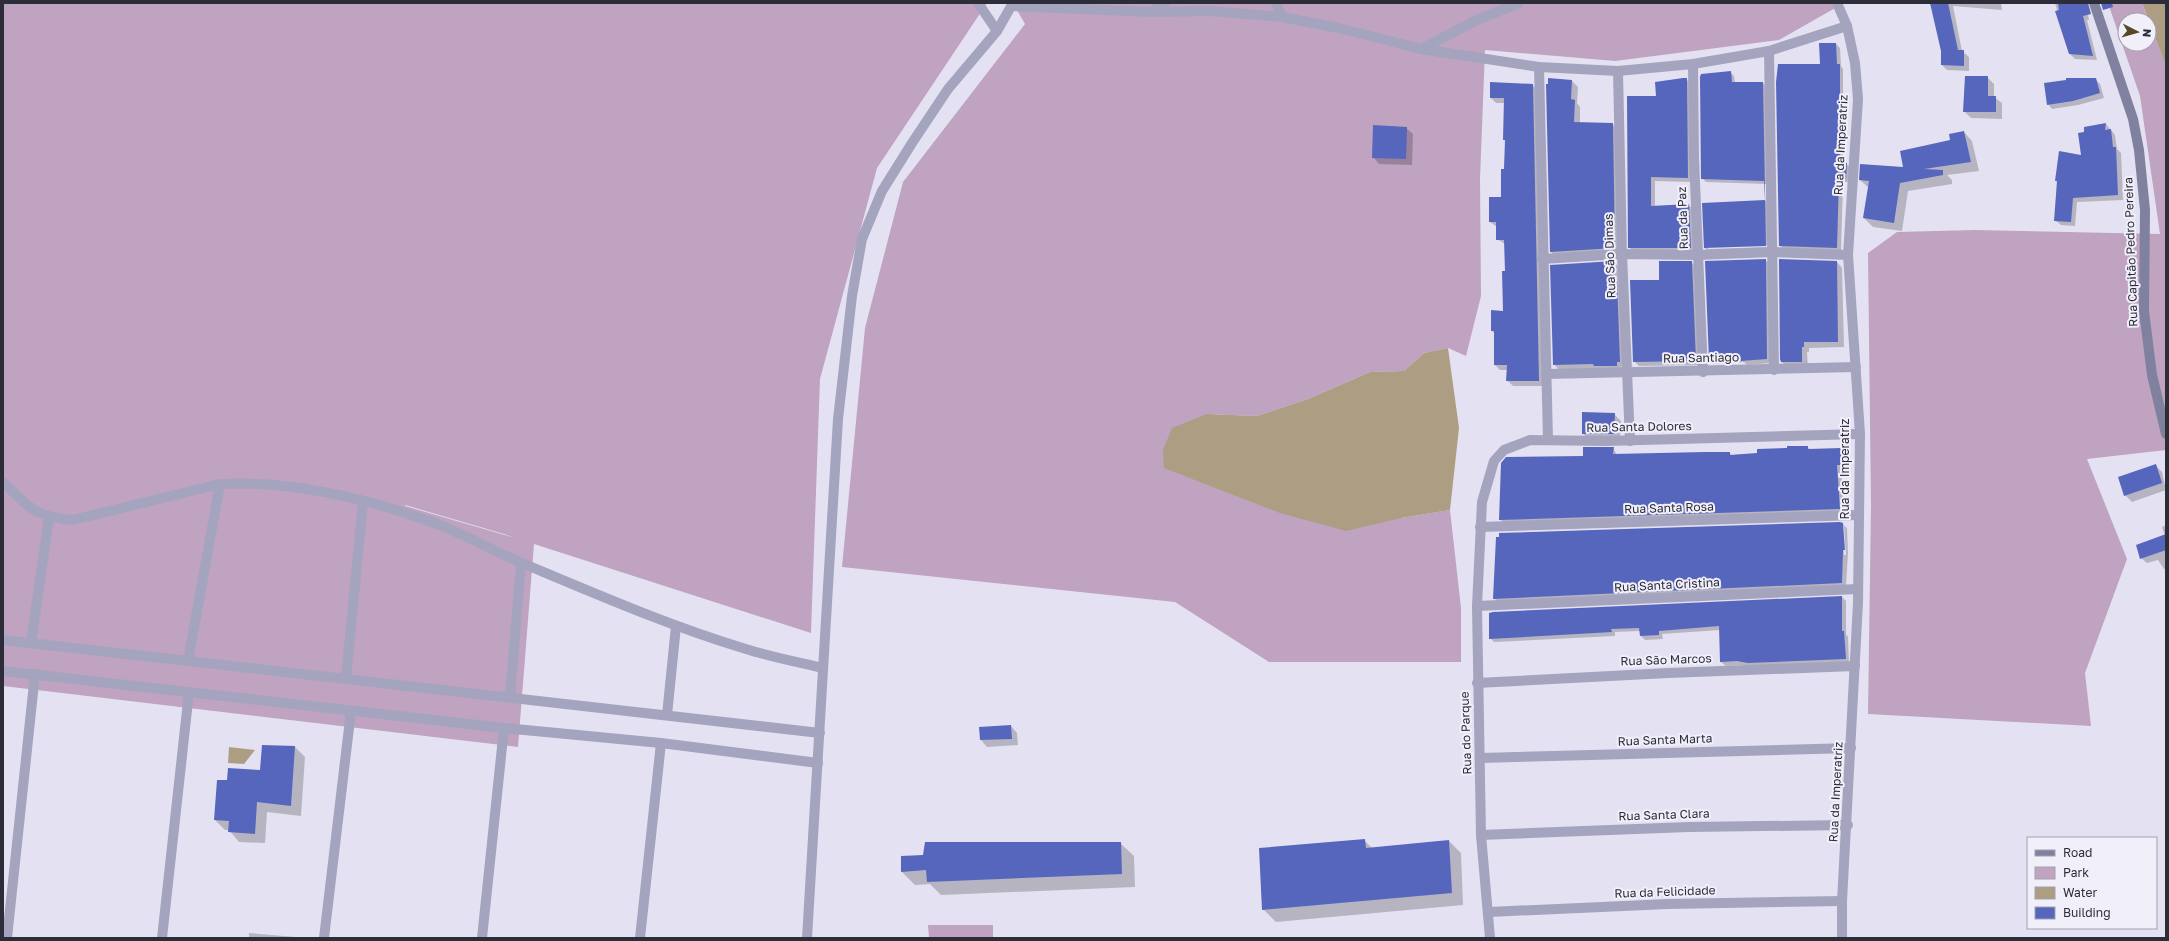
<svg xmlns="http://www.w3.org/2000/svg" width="2169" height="941" viewBox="0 0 2169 941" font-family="'Golos Text',sans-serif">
  <rect width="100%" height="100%" fill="#e4e2f2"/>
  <g fill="#bfa3c1" fill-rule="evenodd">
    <path d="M 3,3 L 987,3 L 877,168 L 820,379 L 811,633 L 534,544 L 518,747 L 3,686 ZM 405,505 L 504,534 L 515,538 L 405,506 Z"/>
    <polygon points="1013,3 1844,3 1779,40 1615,61 1485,50 1480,179 1481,296 1466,356 1448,348 1424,353 1404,371 1370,372 1308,399 1257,416 1207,414 1401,518 1450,510 1461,608 1461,662 1269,662 1175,602 842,567 865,328 903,182 1025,24"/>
    <polygon points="2108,3 2142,3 2148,20 2125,20 2125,44 2149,44 2149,21 2166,66 2166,450 2087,459 2127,559 2085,673 2091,726 1868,714 1871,505 1868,253 1897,232 1975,230 2160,234 2140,96"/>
    <polygon points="928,925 993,925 993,938 929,938"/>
  </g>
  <g fill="#ad9e83">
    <polygon points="2142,3 2166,3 2166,66"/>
    <polygon points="1448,348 1459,428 1450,510 1401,518 1346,531 1280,513 1164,468 1163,450 1172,428 1207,414 1257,416 1308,399 1370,372 1404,371 1424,353"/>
    <polygon points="229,747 255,750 244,764 228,763"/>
  </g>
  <g fill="#0003" fill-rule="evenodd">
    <polygon points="1931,3 2001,3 2002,10 1953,6 1962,51 1969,57 1969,71 1947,70 1942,65 1942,51"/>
    <polygon points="2055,3 2086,3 2089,20 2087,20 2097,60 2075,59 2070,54"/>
    <polygon points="1836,44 1840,48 1841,66 1843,69 1843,163 1851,167 1850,182 1843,182 1841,252 1783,249 1780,245 1821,65"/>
    <polygon points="1730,72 1734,76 1735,83 1763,83 1767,87 1769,245 1708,247 1708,249 1769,247 1769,249 1709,252 1705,248 1703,204 1766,201 1766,184 1706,182 1702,178"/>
    <polygon points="1987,77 1994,84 1994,97 2002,103 2002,119 1971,118 1964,111"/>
    <polygon points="1549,79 1572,81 1578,87 1577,103 1580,107 1580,124 1612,124 1618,129 1621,253 1557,257 1551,252"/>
    <polygon points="1686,79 1691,84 1692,182 1655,181 1655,207 1689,205 1693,209 1695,252 1634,252 1629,247 1657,97"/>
    <polygon points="2095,79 2100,84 2104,98 2078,105 2052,109 2048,104"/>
    <polygon points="1532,85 1538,90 1544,386 1513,386 1508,381 1508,370 1500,370 1495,365 1495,334 1492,331 1504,312 1506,272 1505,244 1497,239 1497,227 1490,222 1490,198 1502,198 1506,142 1504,139 1505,103 1496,103 1491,98"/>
    <polygon points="2106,124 2115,135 2117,149 2121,153 2123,200 2077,202 2075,226 2061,225 2055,220 2058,183 2056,181 2082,156"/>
    <polygon points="1406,128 1413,134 1412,165 1379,164 1373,157"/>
    <polygon points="1964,132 1972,141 1979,171 1947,175 1952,180 1952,184 1908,191 1902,231 1873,227 1864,218 1869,188 1860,180 1904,168"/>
    <polygon points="1765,260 1770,264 1771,363 1747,365 1744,362 1714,364 1710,360"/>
    <polygon points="1614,262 1619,267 1618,283 1621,287 1625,367 1621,367 1621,371 1559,370 1554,364"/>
    <polygon points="1691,262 1696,267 1700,365 1639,366 1634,361 1660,281"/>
    <polygon points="1837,262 1842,268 1844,347 1809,348 1809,352 1807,352 1808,367 1788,368 1782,362"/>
    <polygon points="1614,414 1621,421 1620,440 1590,440 1583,434"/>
    <polygon points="1807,447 1811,450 1840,449 1845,453 1846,469 1841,469 1844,513 1505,524 1500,519 1584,457 1613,448 1617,455 1729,453 1732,455 1758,454"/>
    <polygon points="2155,465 2162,472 2166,490 2132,502 2125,495"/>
    <path d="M 1842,524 L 1847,528 L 1848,553 L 1846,587 L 1498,602 L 1494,598 ZM 1842,526 L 1844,526 L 1846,555 L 1844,555 Z"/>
    <polygon points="2166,525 2166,569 2164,569 2158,560 2147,563 2141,558 2165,536 2162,527"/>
    <polygon points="1842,597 1846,601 1846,634 1848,637 1849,663 1753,667 1742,665 1726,666 1721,662 1720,630 1662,634 1663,639 1645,640 1641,636 1640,631 1615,632 1615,636 1494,642 1490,638"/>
    <polygon points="1011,726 1017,733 1018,745 987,747 981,740"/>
    <polygon points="295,747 305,757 301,816 267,812 265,843 239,842 229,830 225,830 215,820 218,781 228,782 261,771"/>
    <polygon points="1364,840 1373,849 1449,841 1461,853 1463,905 1276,922 1263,909"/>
    <polygon points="1120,843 1134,856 1135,887 941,895 930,884 915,885 902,872 902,857"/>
    <polygon points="249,933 295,937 296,938 249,938"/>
  </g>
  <g fill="#5666bd">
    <polygon points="1930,3 1948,3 1958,50 1964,50 1964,66 1941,65 1941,51"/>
    <polygon points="2058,3 2088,3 2091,14 2083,16 2093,56 2069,54 2055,11 2059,10"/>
    <polygon points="2101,3 2112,3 2113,7 2103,10"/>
    <polygon points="1819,43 1836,43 1837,64 1840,64 1840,162 1847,163 1846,179 1839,179 1837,248 1779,246 1776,82 1778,64 1820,64"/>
    <polygon points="1731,71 1732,82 1763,82 1766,246 1704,248 1702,203 1765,200 1764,181 1701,179 1700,77 1701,74"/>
    <polygon points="1965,76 1988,76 1988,96 1996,96 1996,112 1963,112"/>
    <polygon points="1548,78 1572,80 1571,99 1575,100 1574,122 1613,123 1615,248 1550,252 1546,84 1548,84"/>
    <polygon points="1683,78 1687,78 1688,178 1651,177 1651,206 1689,204 1691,248 1628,248 1627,96 1656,96 1655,82"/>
    <polygon points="2066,78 2096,78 2100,93 2073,101 2047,105 2044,83 2066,80"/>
    <polygon points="1490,82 1533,84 1539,381 1506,381 1507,365 1494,365 1494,331 1491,331 1491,310 1503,311 1502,271 1505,271 1504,240 1496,240 1496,222 1489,222 1489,197 1501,197 1501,169 1504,169 1505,140 1503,140 1504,98 1490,98"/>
    <polygon points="2106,123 2105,130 2111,129 2113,147 2116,147 2118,195 2073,198 2071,222 2054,221 2057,181 2055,181 2059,151 2081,155 2078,133 2084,132 2084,127"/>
    <polygon points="1373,125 1407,127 1406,159 1372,158"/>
    <polygon points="1964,131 1971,162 1924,169 1943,170 1943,175 1900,183 1894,223 1863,218 1869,181 1859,180 1860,164 1903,167 1900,151 1950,140 1949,134"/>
    <polygon points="1766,259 1767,359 1741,361 1741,358 1709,360 1705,261"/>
    <polygon points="1779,259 1837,261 1838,342 1804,342 1804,347 1802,347 1802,362 1781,362 1780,359"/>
    <polygon points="1614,261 1613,280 1617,280 1620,362 1617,362 1617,366 1594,366 1593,364 1553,365 1550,265"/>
    <polygon points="1659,261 1692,261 1696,361 1633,362 1630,280 1659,280"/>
    <polygon points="1582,412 1615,413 1614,434 1582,434"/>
    <polygon points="1787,446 1808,446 1808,449 1841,448 1842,465 1837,465 1840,509 1499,520 1501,463 1506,457 1583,456 1583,447 1614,447 1613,454 1705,452 1730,452 1730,455 1757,453 1757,449 1787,448"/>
    <polygon points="2156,464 2162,483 2124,496 2118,477"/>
    <polygon points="1840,522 1843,523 1845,550 1843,550 1842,583 1493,599 1496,537 1499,537 1499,533"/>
    <polygon points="2166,534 2166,550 2140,559 2136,545"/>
    <polygon points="1842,596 1842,631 1844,631 1846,659 1748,663 1737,661 1720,662 1719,626 1659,631 1659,635 1640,636 1639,628 1611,629 1612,632 1489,639 1489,613 1493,612"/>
    <polygon points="1011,725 1012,739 980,740 979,727"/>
    <polygon points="262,745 295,746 291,806 257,802 255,834 228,832 229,821 214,820 217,780 227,780 228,768 260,770"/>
    <polygon points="1365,839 1366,848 1449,840 1452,893 1262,910 1259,848"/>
    <polygon points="925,842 1121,842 1122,874 927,882 926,870 901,872 901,856 923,855"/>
  </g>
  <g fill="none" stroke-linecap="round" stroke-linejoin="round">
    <g stroke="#a5a4be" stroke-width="10">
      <polyline points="978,3 997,31"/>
      <polyline points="1276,3 1282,17"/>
      <polyline points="1837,3 1847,26 1855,63 1858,99 1848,255 1860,434 1858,603 1842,901 1842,938"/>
      <polyline points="1012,6 1151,12 1211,11 1282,17 1339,28 1421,49 1539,67 1618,71 1693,64 1769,51 1847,26"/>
      <polyline points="1151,12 1165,3"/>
      <polyline points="1421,49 1479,19 1519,3"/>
      <polyline points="1769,51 1774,370"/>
      <polyline points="1693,64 1694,158 1703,372"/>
      <polyline points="1539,67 1548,440"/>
      <polyline points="1618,71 1622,254 1630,441"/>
      <polyline points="1542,259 1622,254 1697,255 1773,252 1848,255"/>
      <polyline points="1546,374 1856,367"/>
      <path d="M 3,482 C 30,508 34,517 73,520 L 220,484 C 288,480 365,498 429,521 C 461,532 491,550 522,563 C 596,594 670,626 746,649 C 771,657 798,662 823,668"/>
      <polyline points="1480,527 1859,515"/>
      <polyline points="1477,606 1858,589"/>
      <polyline points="3,640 820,733"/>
      <polyline points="31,643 49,518"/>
      <polyline points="188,661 220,484"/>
      <polyline points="3,671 504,728 661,743 818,763"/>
      <polyline points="346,678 363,502"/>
      <polyline points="1477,683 1668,673 1855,666"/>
      <polyline points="510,696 521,563"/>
      <polyline points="667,715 676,626"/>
      <polyline points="1480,758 1851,748"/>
      <polyline points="1481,835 1689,827 1848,825"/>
      <polyline points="1489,912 1668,904 1842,901"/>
      <polyline points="7,938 35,674"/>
      <polyline points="162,938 189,692"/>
      <polyline points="324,938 351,711"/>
      <polyline points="482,938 504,728"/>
      <polyline points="640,938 661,743"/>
      <polyline points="807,938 838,419 852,296 862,239 882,191 912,143 948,89 997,31 1013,3"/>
      <polyline points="1490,938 1481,835 1477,606 1482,502 1494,461 1504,450 1530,440 1605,441 1860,434"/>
    </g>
    <polyline stroke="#80819e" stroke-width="10" points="2094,3 2133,119 2139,150 2145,210 2144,311 2152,375 2166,434"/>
  </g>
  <g text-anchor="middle" stroke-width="4" stroke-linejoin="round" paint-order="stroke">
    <g font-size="12" fill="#2c2d39" stroke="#f0effa">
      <text transform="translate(1841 145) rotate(-87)" y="4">Rua da Imperatriz</text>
      <text transform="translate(1683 218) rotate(-92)" y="4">Rua da Paz</text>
      <text transform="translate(2131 252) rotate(-92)" y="4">Rua Capitão Pedro Pereira</text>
      <text transform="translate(1610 256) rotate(-92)" y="4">Rua São Dimas</text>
      <text transform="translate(1701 358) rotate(-1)" y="4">Rua Santiago</text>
      <text transform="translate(1639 427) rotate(-1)" y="4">Rua Santa Dolores</text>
      <text transform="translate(1845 469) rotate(-90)" y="4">Rua da Imperatriz</text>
      <text transform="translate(1669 508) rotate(-2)" y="4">Rua Santa Rosa</text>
      <text transform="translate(1667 585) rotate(-3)" y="4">Rua Santa Cristina</text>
      <text transform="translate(1666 660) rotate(-2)" y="4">Rua São Marcos</text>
      <text transform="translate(1466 733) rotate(-92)" y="4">Rua do Parque</text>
      <text transform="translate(1665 740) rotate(-2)" y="4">Rua Santa Marta</text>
      <text transform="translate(1836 792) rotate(-87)" y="4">Rua da Imperatriz</text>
      <text transform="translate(1664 815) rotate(-2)" y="4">Rua Santa Clara</text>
      <text transform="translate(1665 892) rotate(-2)" y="4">Rua da Felicidade</text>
    </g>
  </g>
  <rect width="2169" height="941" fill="none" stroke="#2c2d39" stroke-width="8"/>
  <rect x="2027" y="837" width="130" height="92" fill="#f0effa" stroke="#a2a1ad"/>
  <rect x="2035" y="850" width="20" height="6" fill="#80819e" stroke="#a2a1ad"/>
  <text x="2063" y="857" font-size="12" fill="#2c2d39">Road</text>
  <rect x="2035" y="867" width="20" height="12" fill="#bfa3c1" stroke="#a2a1ad"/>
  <text x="2063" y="877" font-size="12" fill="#2c2d39">Park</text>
  <rect x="2035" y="887" width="20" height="12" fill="#ad9e83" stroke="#a2a1ad"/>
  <text x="2063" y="897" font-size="12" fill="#2c2d39">Water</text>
  <rect x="2035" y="907" width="20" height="12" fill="#5666bd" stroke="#a2a1ad"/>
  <text x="2063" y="917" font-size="12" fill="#2c2d39">Building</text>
  <g transform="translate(2137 32) rotate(96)"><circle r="19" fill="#f0effa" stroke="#a2a1ad"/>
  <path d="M0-3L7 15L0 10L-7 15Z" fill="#584724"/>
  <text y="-6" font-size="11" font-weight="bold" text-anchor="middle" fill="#2c2d39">N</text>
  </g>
</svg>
